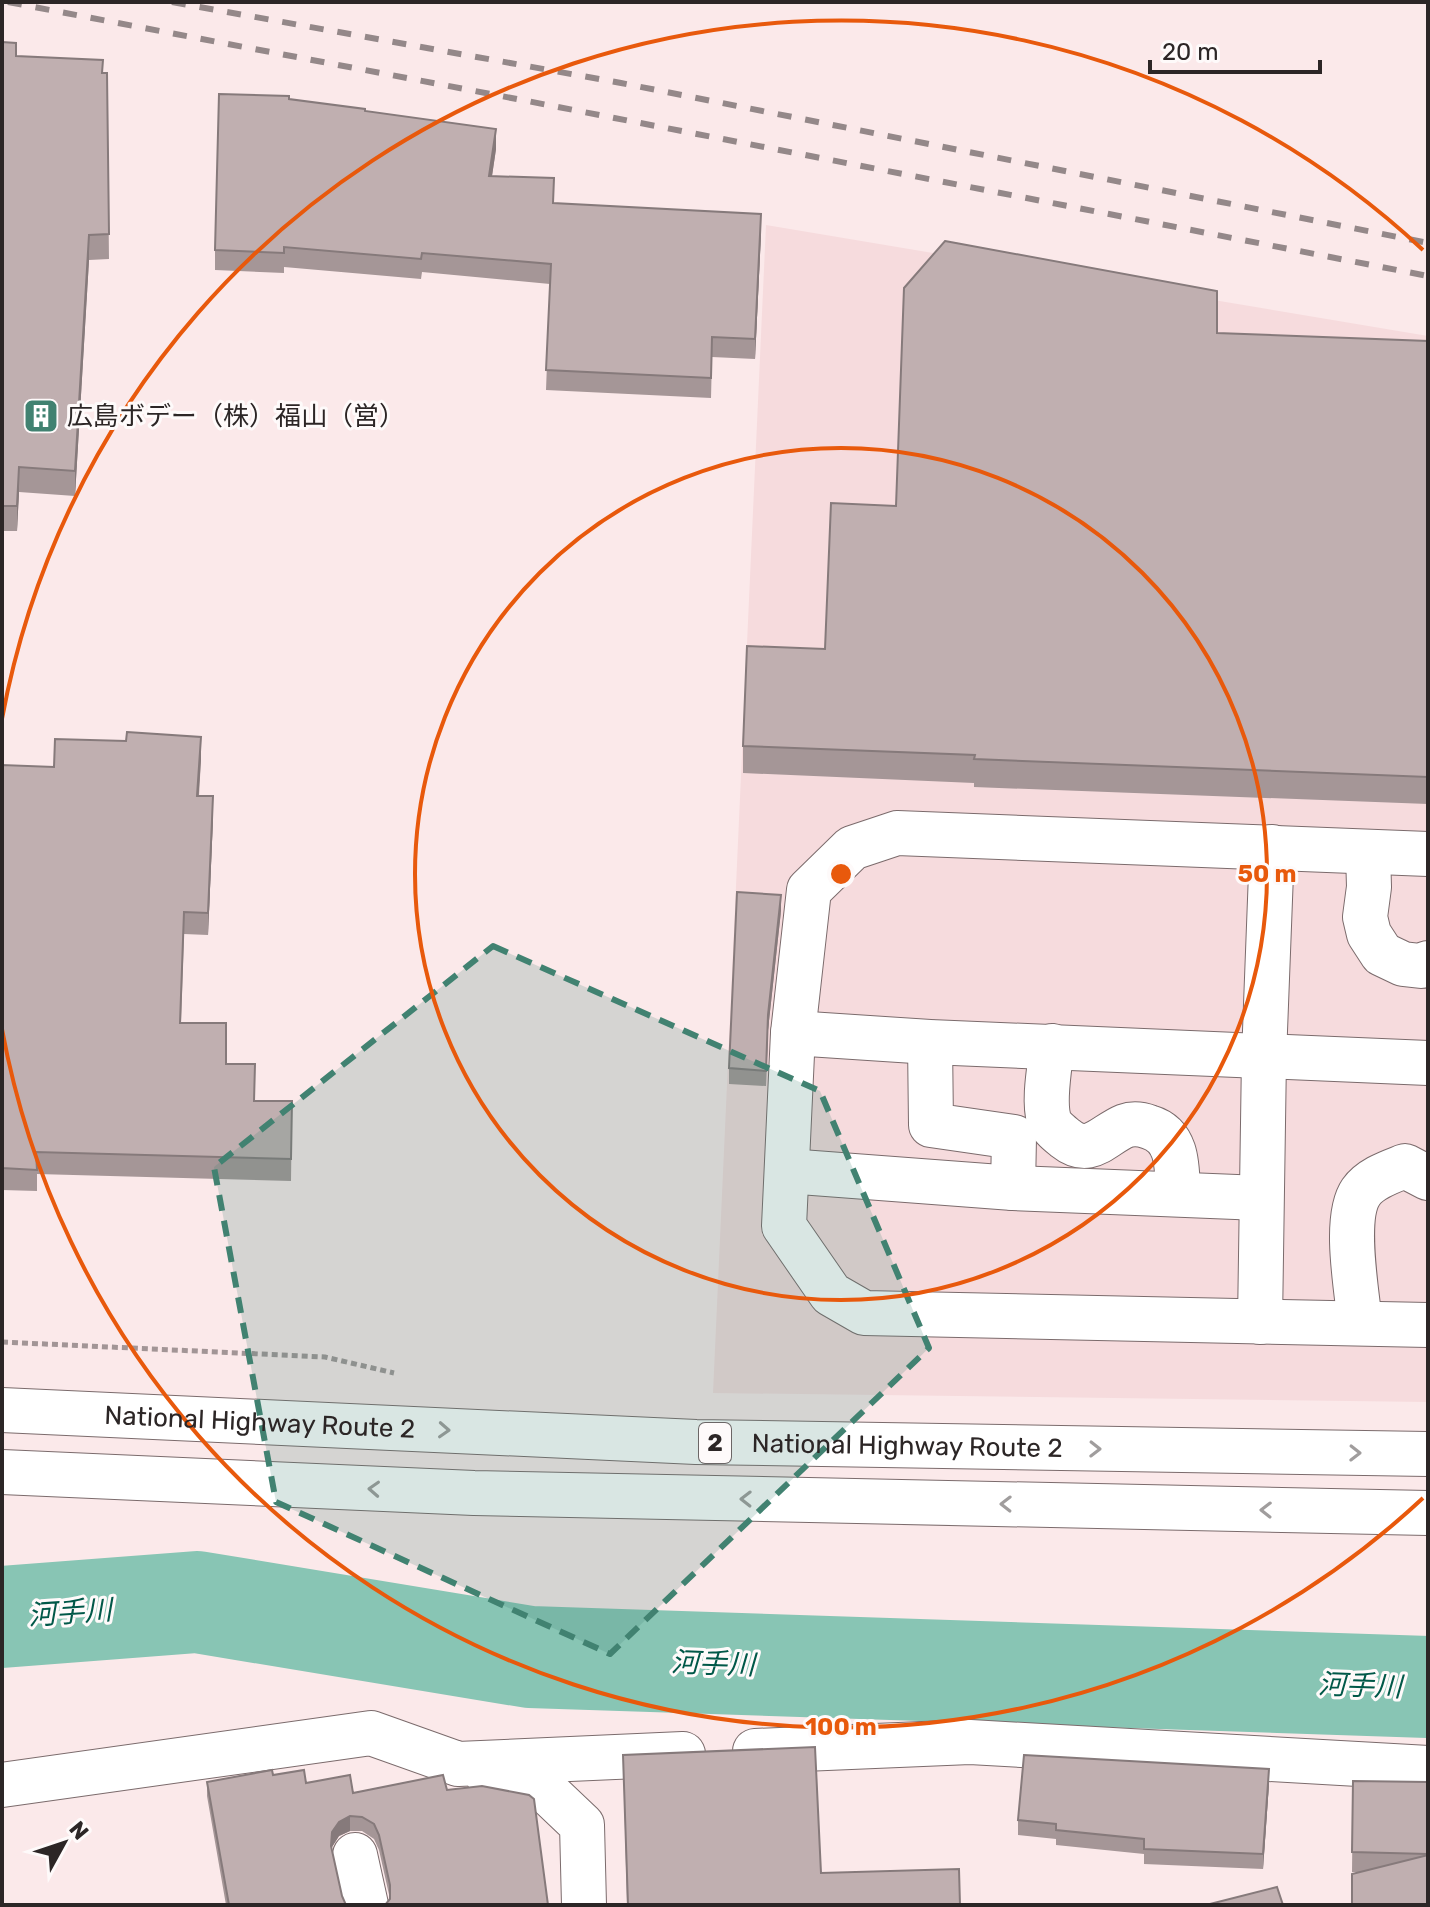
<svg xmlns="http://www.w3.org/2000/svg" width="1430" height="1907" viewBox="0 0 1430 1907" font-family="Rubik,'Noto Sans JP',sans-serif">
  <rect width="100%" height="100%" fill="#fbe9ea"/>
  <polygon fill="#f6dbdd" points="766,225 1428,336 1428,1402 713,1393"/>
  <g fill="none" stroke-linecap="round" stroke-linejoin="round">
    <polyline stroke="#88c5b4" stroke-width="102" points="2,1617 197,1602 530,1657 1428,1687"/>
    <defs>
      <g id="minor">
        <polyline points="1368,852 1369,887 1365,917 1369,934 1382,954 1403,964 1421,966 1428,963"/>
        <polyline points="1428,854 897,833 852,848 809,890 793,1033 784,1226 831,1294 864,1313 1428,1325"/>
        <polyline points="793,1033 930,1042 1428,1063"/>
        <polyline points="930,1042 931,1125 1014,1137 1013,1188"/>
        <path d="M 1052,1046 C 1050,1066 1043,1100 1049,1120 C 1051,1127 1059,1133 1065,1138 C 1090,1158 1103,1135 1125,1126 C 1133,1123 1141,1124 1149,1127 C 1179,1136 1177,1168 1178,1194"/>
        <polyline points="787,1171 1013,1188 1261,1198"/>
        <polyline points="1260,1322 1264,1057 1272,847"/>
        <path d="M 1360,1323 C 1357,1292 1343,1218 1361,1192 C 1371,1178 1390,1172 1405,1166 L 1428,1178"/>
        <polyline points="755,1751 970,1742 1428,1768"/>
        <polyline points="488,1776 541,1786 582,1825 584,1905"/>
        <polyline points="2,1785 371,1733 458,1764 683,1754"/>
        <polyline points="355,1855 366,1905"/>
      </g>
      <g id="highway">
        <path id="s1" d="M 2,1410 L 696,1442 L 1428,1454"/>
        <polyline points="2,1472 474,1493 1428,1513"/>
      </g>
    </defs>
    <use href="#minor" stroke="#7b6b6c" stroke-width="46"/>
    <use href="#highway" stroke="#7b6b6c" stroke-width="46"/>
    <polyline stroke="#a29596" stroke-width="5" stroke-dasharray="6 4" stroke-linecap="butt" points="2,1342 325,1357 394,1373"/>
    <use href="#minor" stroke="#fff" stroke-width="44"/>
    <use href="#highway" stroke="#fff" stroke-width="44"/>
    <g stroke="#948889" stroke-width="6" stroke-dasharray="14 14" stroke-linecap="butt">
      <polyline points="8,2 522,100 1428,276"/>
      <polyline points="172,2 621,83 1428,243"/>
    </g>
  </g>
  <g fill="#a59697">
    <polygon points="2,42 16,56 107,73 109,259 89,260 75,496 19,492 17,531 2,531"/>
    <polygon points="289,99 365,111 496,149 492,176 554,203 761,233 755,359 712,357 711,398 546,390 550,284 422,272 421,279 284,267 284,273 215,270 215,250"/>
    <polygon points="1217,333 1428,341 1428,804 974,787 974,783 743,773 743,746 825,649 896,506"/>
    <polygon points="201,759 199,796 213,818 208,935 184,934 181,1023 226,1064 255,1101 292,1101 291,1181 37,1174 37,1191 2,1190 2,765 54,767"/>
    <polygon points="781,911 768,1030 766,1086 729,1084 729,1068"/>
    <polygon points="623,1755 821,1873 960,1905 627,1905"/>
    <polygon points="273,1775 353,1793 447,1790 390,1899 379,1850 374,1839 362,1831 350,1831 339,1836 332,1847 331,1849 342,1896 346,1905 226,1905 207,1796 207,1782"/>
    <polygon points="1353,1781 1428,1782 1428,1905 1360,1872 1352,1872"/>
    <polygon points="1269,1784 1263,1869 1144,1864 1144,1854 1056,1845 1056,1839 1018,1835 1018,1820"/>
  </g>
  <g fill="#867a7b">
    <polygon points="496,129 496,149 489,196 489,176"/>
    <polygon points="761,214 761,233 755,359 755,339"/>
    <polygon points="89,235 89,260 75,496 75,471"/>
    <polygon points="19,467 19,492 17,531 17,506"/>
    <polygon points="201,737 201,759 197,817 197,796"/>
    <polygon points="213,796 213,818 208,935 208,913"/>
    <polygon points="781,895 781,911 768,1030 766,1086 768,1015"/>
    <polygon points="1269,1769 1269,1784 1263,1869 1263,1854"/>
    <polygon points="350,1816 350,1831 339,1836 332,1847 331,1860 332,1832 339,1822"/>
  </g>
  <g fill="#c0afb0" stroke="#867a7b" stroke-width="2">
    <polygon points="2,42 16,43 16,56 103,60 102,73 107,73 109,234 89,235 75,471 19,467 17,506 2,506"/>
    <polygon points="219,94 289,96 289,99 365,109 365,111 496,129 489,176 554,178 553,203 761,214 755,339 712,337 711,378 546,370 551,264 422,253 421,259 284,247 284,253 215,250"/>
    <polygon points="945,241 1217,291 1217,333 1428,341 1428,777 974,759 975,755 743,746 747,646 825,649 831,503 896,506 904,288"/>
    <polygon points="127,732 201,737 197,796 213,796 208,913 184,912 180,1023 226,1023 226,1064 255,1064 254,1101 292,1101 291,1159 36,1152 37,1170 2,1168 2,765 54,767 55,739 126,741"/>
    <polygon points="737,892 781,895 768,1015 766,1071 729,1068"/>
    <polygon points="815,1747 821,1873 959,1869 960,1905 628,1905 623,1755"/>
    <polygon points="1024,1755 1269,1769 1263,1854 1144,1849 1144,1839 1056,1830 1056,1824 1018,1820"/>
    <polygon points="272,1770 273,1775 304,1770 306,1783 350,1775 353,1793 443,1775 447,1790 482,1786 529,1795 534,1799 548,1905 385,1905 390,1899 390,1885 379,1835 374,1824 362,1817 350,1816 339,1822 332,1832 331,1846 342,1896 346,1905 229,1905 207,1782"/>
    <polygon points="1353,1781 1428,1782 1428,1854 1352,1852"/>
    <polygon points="1428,1855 1428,1905 1352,1905 1352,1874"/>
    <polygon points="1277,1887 1283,1905 1206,1905"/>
  </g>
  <defs><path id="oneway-chevron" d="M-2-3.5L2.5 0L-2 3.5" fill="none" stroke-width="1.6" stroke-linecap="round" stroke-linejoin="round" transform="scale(2)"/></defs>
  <g stroke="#a09d9d">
    <use href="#oneway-chevron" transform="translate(444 1430) rotate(3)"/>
    <use href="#oneway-chevron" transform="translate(1095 1449) rotate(1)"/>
    <use href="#oneway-chevron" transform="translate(1355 1453) rotate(1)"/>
    <use href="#oneway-chevron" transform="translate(374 1489) rotate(-177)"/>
    <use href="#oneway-chevron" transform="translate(746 1499) rotate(-179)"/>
    <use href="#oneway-chevron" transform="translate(1006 1504) rotate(-179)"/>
    <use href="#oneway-chevron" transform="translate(1266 1510) rotate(-179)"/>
  </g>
  <path fill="#418271" fill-opacity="0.2" stroke="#418271" stroke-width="6" stroke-dasharray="16 10" stroke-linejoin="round" d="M 493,946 L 820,1091 L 929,1348 L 610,1654 L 276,1502 L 214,1167 Z"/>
  <g fill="none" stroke="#e8590c" stroke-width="4">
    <circle cx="841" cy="874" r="426"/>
    <path d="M1423 1498A853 853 0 0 1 2 1029M2 719A853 853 0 0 1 1423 250"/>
  </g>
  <defs>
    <symbol id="building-square" viewBox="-11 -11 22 22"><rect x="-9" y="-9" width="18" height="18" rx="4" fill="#418271" stroke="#fefafa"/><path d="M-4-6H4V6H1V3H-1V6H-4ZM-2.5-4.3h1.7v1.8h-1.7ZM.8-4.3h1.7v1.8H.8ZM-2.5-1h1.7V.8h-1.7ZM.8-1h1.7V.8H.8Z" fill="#fff"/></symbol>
  </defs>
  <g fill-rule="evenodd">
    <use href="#building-square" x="21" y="396" width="40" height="40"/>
  </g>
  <g text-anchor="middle" stroke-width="6" stroke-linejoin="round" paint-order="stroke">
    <rect fill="#fefafa" stroke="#6b6666" stroke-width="2" x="699" y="1423" width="32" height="40" rx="6"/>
    <g font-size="24" font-weight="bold" fill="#2c2626">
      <text x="715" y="1451">2</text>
    </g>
    <g font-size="26" fill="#2c2626" stroke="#fefafa" text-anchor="start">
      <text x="67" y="425">広島ボデー（株）福山（営）</text>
    </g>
    <g font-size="26" fill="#2c2626" stroke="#fefafa">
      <text dy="9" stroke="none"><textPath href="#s1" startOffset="258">National Highway Route 2</textPath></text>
      <text dy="9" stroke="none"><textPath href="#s1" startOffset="906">National Highway Route 2</textPath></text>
    </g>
    <g font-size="28" font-style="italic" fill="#005848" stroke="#fefafa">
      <text transform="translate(70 1612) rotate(-4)" y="10">河手川</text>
      <text transform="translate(713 1663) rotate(2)" y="10">河手川</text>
      <text transform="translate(1360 1685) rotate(2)" y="10">河手川</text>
    </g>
  </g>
  <circle cx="841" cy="874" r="12" fill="#e8590c" stroke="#fefafa" stroke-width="4"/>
  <g font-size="24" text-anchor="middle" font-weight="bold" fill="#e8590c" stroke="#fefafa" stroke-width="6" stroke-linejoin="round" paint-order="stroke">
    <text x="1267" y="882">50 m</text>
    <text x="841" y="1735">100 m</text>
  </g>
  <rect width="1430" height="1907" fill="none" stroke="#2c2626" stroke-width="8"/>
  <g transform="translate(64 1843) rotate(50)" stroke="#fefafa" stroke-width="6" paint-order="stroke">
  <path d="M0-6L14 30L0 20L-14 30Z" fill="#2c2626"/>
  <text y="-12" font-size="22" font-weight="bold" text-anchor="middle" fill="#2c2626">N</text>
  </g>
  <path d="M1150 60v12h170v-12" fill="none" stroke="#2c2626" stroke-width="4"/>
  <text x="1162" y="60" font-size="24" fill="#2c2626" stroke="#fefafa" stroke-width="6" paint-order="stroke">20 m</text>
</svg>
